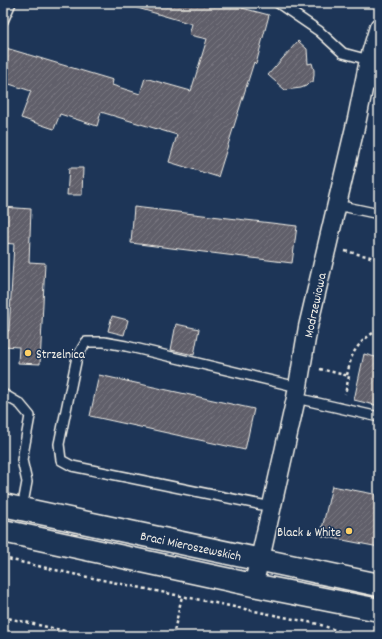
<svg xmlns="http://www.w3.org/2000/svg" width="382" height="639" viewBox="0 0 382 639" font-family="Dekko,sans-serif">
  <defs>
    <pattern id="building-hatch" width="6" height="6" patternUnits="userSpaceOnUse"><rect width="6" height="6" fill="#615f6b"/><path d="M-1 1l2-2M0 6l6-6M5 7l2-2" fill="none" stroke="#787680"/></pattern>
  </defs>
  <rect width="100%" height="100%" fill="#1d3557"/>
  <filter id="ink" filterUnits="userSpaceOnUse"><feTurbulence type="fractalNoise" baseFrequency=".025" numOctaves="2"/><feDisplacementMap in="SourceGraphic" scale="8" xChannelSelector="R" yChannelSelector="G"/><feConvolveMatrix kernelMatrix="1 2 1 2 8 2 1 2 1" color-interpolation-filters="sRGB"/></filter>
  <g filter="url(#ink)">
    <g fill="url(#building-hatch)" stroke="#f4f1e8">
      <polygon points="135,3 242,3 242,8 269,15 256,64 254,62 218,177 169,162 177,135 101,112 97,126 60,114 54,129 21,118 31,91 3,82 3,59 6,48 113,80 112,85 140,94 145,78 191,91 207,39 189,35 192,24 134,7"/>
      <polygon points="298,41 307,49 308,64 312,63 314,70 314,75 313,82 310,82 306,86 301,88 285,90 268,75"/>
      <polygon points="69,168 83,168 82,195 67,195"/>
      <polygon points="3,207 31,209 29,262 45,263 40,364 18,363 19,347 3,346 4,330 9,331 14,244 3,243"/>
      <polygon points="134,207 297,226 292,263 131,243"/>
      <polygon points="112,316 128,320 124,335 108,331"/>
      <polygon points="176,324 199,329 194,355 171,350"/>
      <polygon points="364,354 379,358 379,406 354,400"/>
      <polygon points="99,375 254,409 245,450 90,416"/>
      <polygon points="332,486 379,495 379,547 322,536 322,533 321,533"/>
    </g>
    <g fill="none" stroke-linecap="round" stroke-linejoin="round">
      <defs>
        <g id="service">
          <polyline points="278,3 319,31 343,53 369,60"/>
          <polyline points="3,21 11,3"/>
          <polyline points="363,83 379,86"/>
          <polyline points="337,205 379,214"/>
          <polyline points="3,394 20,404 30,416 22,460 27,482 22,509"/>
          <polyline points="296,398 379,417"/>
          <polyline points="272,507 72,466 61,460 59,444 77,357 86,342 104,342 126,346 298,387"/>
        </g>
        <polyline id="minor" points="253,585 260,559 296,398 308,327 357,119 369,60 379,27"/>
        <g id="secondary">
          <polyline points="3,505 379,585"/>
          <polyline points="3,531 253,585 379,610"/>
        </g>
      </defs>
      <use href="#service" stroke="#f4f1e8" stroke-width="12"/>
      <use href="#minor" stroke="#f4f1e8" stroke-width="21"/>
      <use href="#secondary" stroke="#f4f1e8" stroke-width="25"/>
      <g stroke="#f4f1e8" stroke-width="2.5" stroke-dasharray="3 3" stroke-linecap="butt">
        <polyline points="345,251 379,259"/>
        <polyline points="320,369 349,376 345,394"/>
        <path d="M 347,375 C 349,368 350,360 353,354 C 358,344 369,334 379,330"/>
        <polyline points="3,558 73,574 318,624 353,636"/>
        <polyline points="3,617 87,636"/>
        <polyline points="173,636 182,596"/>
      </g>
      <use href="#service" stroke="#1d3557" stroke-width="9"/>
      <use href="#minor" stroke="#1d3557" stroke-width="18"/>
      <use href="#secondary" stroke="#1d3557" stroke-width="22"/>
    </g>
  </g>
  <g fill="#ffd166" stroke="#1d3557" stroke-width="1.5">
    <circle cx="28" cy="353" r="4"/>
    <circle cx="349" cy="531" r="4"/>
  </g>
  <g text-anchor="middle" stroke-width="3" stroke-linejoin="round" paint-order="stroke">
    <g font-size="13" fill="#f4f1e8" stroke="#1d3557">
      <text transform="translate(314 305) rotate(-78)" y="5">Modrzewiowa</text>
      <text transform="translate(191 545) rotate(12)" y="5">Braci Mieroszewskich</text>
    </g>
    <g font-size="13" fill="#f4f1e8" stroke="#1d3557" text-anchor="start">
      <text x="36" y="358">Strzelnica</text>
      <text x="341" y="536" text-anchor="end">Black &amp; White</text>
    </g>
  </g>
  <rect width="382" height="639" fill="none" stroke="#1d3557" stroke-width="16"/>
  <rect x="8" y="8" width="366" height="623" fill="none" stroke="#f4f1e8" stroke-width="1.5" filter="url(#ink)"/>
</svg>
